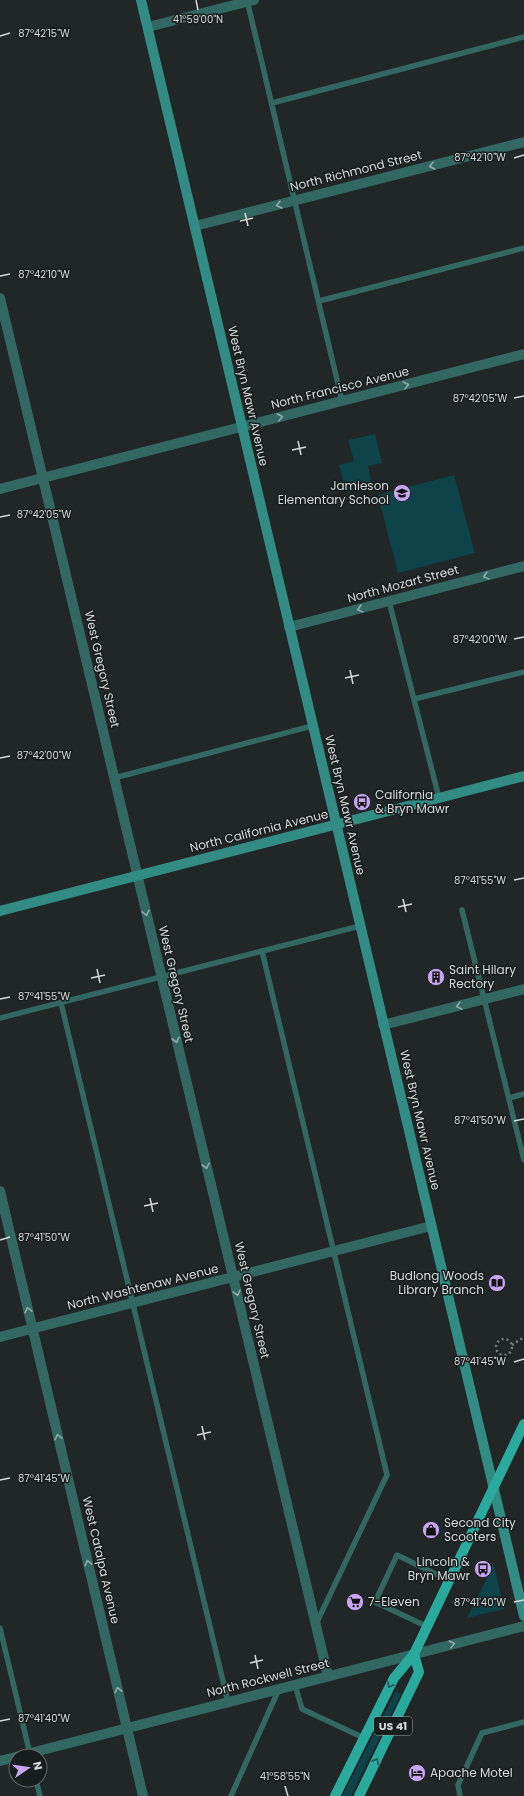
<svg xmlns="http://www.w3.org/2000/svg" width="524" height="1796" viewBox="0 0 524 1796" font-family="Poppins,sans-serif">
  <rect width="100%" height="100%" fill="#212627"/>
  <g fill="#0d4349">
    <polygon points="375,434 382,463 368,466 372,485 346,492 339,465 354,461 348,440"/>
    <polygon points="454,475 475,553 398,573 378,495"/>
    <polygon points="494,1564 504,1609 467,1618"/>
    <polygon points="396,1691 401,1694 351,1796 342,1796"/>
  </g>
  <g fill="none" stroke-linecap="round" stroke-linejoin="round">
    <g stroke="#767b7b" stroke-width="2.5" stroke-dasharray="2 3" stroke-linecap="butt">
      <circle cx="504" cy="1347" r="8"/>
      <polyline points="512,1345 524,1337"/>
    </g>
    <g stroke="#336761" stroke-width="5.5">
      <polyline points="247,0 342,401"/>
      <polyline points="272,103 524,37"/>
      <polyline points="319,301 524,248"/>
      <polyline points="389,601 439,798"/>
      <polyline points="414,699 524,672"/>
      <polyline points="114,778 312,726"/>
      <polyline points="462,910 524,1160"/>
      <polyline points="262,951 387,1475 316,1624"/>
      <polyline points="61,1003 228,1702"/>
      <polyline points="0,1018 360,926"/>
      <polyline points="509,1098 524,1094"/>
      <polyline points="428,1627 375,1602 397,1555 450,1581"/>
      <polyline points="0,1628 30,1754"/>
      <polyline points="295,1685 302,1709 364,1738"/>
      <polyline points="36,1780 40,1796"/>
      <polyline points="231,1796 279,1689"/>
      <polyline points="460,1796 458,1785 482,1733 524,1722"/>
    </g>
    <g stroke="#336761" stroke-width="10">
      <polyline points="148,27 254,0"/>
      <polyline points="195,226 524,142"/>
      <polyline points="0,298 328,1676"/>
      <polyline points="0,489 524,354"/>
      <polyline points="289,627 524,566"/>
      <polyline points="383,1025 524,989"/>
      <polyline points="0,1191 143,1796"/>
      <polyline points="0,1337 431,1226"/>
      <polyline points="19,1756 524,1626"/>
      <polyline points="0,1761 16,1757"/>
    </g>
    <g stroke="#328c83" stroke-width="10">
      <polyline points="141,0 524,1616"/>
      <polyline points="0,911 524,776"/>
    </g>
    <g stroke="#2aa99d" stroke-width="10">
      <polyline points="335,1796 394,1678 414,1654 524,1424"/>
      <polyline points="359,1796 419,1672 414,1654"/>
    </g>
  </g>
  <defs><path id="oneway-chevron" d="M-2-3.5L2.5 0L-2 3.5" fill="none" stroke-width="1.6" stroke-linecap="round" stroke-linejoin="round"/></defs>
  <g stroke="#94aba9">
    <use href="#oneway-chevron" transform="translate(432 166) rotate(166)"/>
    <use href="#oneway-chevron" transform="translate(279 205) rotate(166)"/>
    <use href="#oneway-chevron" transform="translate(406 385) rotate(-14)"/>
    <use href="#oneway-chevron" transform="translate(280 417) rotate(-14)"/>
    <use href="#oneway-chevron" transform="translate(486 576) rotate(165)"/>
    <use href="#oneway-chevron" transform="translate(360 609) rotate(165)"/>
    <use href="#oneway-chevron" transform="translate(146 913) rotate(77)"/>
    <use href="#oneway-chevron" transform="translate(459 1006) rotate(166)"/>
    <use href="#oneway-chevron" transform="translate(176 1040) rotate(77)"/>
    <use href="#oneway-chevron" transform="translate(206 1166) rotate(77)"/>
    <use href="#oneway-chevron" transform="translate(237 1293) rotate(76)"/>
    <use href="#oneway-chevron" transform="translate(28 1310) rotate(-104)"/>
    <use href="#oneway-chevron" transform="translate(58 1437) rotate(-103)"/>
    <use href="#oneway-chevron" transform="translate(88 1563) rotate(-103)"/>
    <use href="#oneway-chevron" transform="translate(452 1644) rotate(-14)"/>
    <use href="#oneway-chevron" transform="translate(118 1690) rotate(-103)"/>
  </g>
  <g stroke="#205c57">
    <use href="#oneway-chevron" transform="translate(390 1685) rotate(117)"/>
    <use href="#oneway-chevron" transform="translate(376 1761) rotate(-64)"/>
  </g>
  <path fill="none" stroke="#d5d9d9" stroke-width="1.5" d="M 196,0 L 198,10M 0,36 L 10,33M 514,158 L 524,155M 245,213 L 248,226M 240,221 L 253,218M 0,276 L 10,274M 514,398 L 524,396M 298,441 L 301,455M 292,450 L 306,447M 0,517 L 10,515M 514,639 L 524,637M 350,670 L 353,684M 345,678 L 359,675M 0,758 L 10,756M 514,880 L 524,878M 403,899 L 406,912M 398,907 L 412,904M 97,969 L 100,983M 91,978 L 105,975M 0,999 L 10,997M 514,1121 L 524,1119M 150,1198 L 153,1212M 144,1206 L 158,1203M 0,1240 L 10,1237M 514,1362 L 524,1359M 202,1426 L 205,1440M 197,1435 L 211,1432M 0,1480 L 10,1478M 514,1602 L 524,1600M 255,1655 L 258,1669M 250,1663 L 263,1660M 0,1721 L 10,1719M 285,1786 L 288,1796"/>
  <defs>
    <symbol id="school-disc" viewBox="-11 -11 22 22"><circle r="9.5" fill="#c7a6ef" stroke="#181d1d"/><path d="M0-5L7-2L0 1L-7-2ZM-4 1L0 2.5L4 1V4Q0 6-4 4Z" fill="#111"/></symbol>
    <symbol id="bus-disc" viewBox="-11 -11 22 22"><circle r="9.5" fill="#c7a6ef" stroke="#181d1d"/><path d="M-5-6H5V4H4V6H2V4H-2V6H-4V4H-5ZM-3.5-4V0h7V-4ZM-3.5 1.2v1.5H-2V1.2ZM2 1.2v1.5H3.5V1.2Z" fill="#111"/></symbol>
    <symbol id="building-disc" viewBox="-11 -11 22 22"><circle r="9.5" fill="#c7a6ef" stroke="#181d1d"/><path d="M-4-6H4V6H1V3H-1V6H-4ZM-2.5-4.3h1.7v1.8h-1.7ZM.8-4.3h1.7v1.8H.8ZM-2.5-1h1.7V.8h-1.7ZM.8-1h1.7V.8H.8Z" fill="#111"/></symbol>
    <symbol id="library-disc" viewBox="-11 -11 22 22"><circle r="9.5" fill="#c7a6ef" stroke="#181d1d"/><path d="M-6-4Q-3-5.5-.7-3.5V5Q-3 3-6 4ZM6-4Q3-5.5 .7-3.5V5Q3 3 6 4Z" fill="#111"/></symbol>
    <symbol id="shop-disc" viewBox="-11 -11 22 22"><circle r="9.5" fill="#c7a6ef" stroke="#181d1d"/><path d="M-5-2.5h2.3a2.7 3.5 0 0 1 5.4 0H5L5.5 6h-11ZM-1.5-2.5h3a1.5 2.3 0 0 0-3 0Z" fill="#111"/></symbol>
    <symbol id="supermarket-disc" viewBox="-11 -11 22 22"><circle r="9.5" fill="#c7a6ef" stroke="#181d1d"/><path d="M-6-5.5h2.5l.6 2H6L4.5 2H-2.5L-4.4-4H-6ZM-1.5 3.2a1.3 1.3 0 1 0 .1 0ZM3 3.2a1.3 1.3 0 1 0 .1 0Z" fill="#111"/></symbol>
    <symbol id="hotel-disc" viewBox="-11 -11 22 22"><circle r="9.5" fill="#c7a6ef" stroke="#181d1d"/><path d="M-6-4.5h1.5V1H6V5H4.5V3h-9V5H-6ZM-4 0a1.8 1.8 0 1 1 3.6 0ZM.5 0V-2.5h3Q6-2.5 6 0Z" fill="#111"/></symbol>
  </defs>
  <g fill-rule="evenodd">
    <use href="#school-disc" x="392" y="483" width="20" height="20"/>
    <use href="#bus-disc" x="352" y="792" width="20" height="20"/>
    <use href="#building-disc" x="426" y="967" width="20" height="20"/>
    <use href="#library-disc" x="487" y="1273" width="20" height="20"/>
    <use href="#shop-disc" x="421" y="1520" width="20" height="20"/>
    <use href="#bus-disc" x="473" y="1559" width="20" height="20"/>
    <use href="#supermarket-disc" x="345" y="1592" width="20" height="20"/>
    <use href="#hotel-disc" x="407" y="1763" width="20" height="20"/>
  </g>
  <g text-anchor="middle" stroke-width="3" stroke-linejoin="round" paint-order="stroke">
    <rect fill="#181d1d" stroke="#9ca1a1" stroke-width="1" x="374" y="1717" width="38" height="18" rx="3"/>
    <g font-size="11" font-weight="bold" fill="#d5d9d9">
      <text x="393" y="1730">US 41</text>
    </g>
    <g font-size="12" fill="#d5d9d9" stroke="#181d1d">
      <text transform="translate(356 171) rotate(-14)" y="4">North Richmond Street</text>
      <text transform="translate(340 388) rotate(-14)" y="4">North Francisco Avenue</text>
      <text transform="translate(248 396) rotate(77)" y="4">West Bryn Mawr Avenue</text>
      <text transform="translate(403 584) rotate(-15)" y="4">North Mozart Street</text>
      <text transform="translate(102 669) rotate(77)" y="4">West Gregory Street</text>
      <text transform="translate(345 805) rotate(77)" y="4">West Bryn Mawr Avenue</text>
      <text transform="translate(259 831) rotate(-14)" y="4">North California Avenue</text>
      <text transform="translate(176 984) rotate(77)" y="4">West Gregory Street</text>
      <text transform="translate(420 1120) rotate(77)" y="4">West Bryn Mawr Avenue</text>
      <text transform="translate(143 1287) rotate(-14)" y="4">North Washtenaw Avenue</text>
      <text transform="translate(252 1300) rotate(77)" y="4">West Gregory Street</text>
      <text transform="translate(101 1560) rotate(77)" y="4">West Catalpa Avenue</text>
      <text transform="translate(268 1678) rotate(-14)" y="4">North Rockwell Street</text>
    </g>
    <g font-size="12" fill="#d5d9d9" stroke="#181d1d" text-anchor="start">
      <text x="389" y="490" text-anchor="end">Jamieson<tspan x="389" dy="14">Elementary School</tspan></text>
      <text x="375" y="799">California<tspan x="375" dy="14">&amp; Bryn Mawr</tspan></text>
      <text x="449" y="974">Saint Hilary<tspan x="449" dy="14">Rectory</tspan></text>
      <text x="484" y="1280" text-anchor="end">Budlong Woods<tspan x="484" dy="14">Library Branch</tspan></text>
      <text x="444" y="1527">Second City<tspan x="444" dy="14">Scooters</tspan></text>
      <text x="470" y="1566" text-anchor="end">Lincoln &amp;<tspan x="470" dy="14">Bryn Mawr</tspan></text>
      <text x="368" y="1606">7-Eleven</text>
      <text x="430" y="1777">Apache Motel</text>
    </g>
  </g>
  <g font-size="10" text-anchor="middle" fill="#d5d9d9" stroke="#181d1d" stroke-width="3" stroke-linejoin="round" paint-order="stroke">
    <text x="198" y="23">41°59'00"N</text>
    <text x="44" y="37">87°42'15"W</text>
    <text x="480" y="161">87°42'10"W</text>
    <text x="44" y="278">87°42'10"W</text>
    <text x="480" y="402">87°42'05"W</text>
    <text x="44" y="518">87°42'05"W</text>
    <text x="480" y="643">87°42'00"W</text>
    <text x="44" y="759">87°42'00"W</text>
    <text x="480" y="884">87°41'55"W</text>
    <text x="44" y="1000">87°41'55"W</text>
    <text x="480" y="1124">87°41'50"W</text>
    <text x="44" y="1241">87°41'50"W</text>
    <text x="480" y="1365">87°41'45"W</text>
    <text x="44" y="1482">87°41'45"W</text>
    <text x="480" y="1606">87°41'40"W</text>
    <text x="44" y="1722">87°41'40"W</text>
    <text x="285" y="1780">41°58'55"N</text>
  </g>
  <g transform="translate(28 1768) rotate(77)"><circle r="19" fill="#181d1d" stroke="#646868"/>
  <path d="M0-3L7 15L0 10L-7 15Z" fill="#c7a6ef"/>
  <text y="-6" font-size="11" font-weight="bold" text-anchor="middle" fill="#d5d9d9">N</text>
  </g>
</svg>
